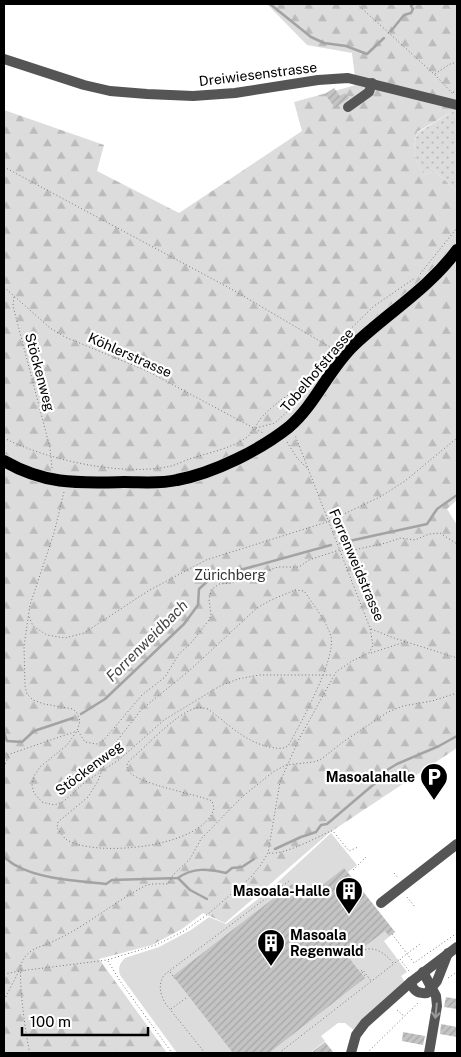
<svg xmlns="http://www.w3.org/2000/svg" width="461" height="1057" viewBox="0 0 461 1057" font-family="'Public Sans',sans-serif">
  <defs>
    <pattern id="grass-dots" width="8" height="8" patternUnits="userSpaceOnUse" patternTransform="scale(1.25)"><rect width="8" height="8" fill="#dcdcdc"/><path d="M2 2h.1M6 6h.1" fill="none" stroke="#bbb" stroke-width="1.8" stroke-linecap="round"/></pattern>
    <pattern id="forest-firs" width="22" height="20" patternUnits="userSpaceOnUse" patternTransform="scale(1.25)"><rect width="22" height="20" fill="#dcdcdc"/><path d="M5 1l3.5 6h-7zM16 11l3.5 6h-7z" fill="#bbb"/></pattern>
    <pattern id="building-hatch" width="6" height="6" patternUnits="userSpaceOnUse" patternTransform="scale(1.25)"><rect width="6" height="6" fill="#c4c4c4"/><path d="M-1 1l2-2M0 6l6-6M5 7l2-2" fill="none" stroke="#a7a7a7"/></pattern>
  </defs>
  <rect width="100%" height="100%" fill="#fff"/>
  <path fill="url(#grass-dots)" d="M 457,109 L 457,192 L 435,171 L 424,175 C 413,156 412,154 417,133 Z"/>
  <path fill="url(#forest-firs)" d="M 267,4 L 457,4 L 457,109 L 417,132 C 412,154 413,156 424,175 L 435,171 L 457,192 L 457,500 L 447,509 L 457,525 L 457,748 L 329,833 L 225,923 L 203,913 L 182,929 L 152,945 L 99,959 L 167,1053 L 4,1053 L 4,110 L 104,145 L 97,171 L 179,213 L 302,131 L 294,102 L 356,85 L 352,53 L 307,45 Z"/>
  <path fill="#dcdcdc" d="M 331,833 L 357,865 L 348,872 L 395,932 L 384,941 L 407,972 L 401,976 L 405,982 L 355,1031 L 345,1023 L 338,1023 L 321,1036 L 325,1041 L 310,1053 L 177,1053 L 120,975 C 118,968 119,964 125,958 L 159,947 L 191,930 L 209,917 L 226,924 L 267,892 Z"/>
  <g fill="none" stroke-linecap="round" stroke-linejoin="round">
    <g stroke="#a3a3a3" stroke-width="2.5">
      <polyline points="270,4 311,37 324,43 346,46 367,54 384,38"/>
      <polyline points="391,31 404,15 411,13 413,9 411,6 413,4"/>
      <polyline points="340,543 427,524 437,509 457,495"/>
      <polyline points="81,714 105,699 184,624 198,605 199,589 211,578 331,545"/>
      <polyline points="4,733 7,741 22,742 34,731 73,718"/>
      <polyline points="275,849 301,837 316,832 321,825 327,824 380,779 387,770 397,764 439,746 457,736"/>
      <path d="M 4,857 C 8,860 12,864 17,866 C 39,879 80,881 106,884 L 112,880 L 178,878 C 193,867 208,869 226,873 L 232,868 L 242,867 L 254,859"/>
      <polyline points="178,878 190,890 207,899"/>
    </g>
  </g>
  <g fill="url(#building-hatch)">
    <polygon points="334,88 340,96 345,93 349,98 335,108 325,94"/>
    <polygon points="344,868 395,932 389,936 385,931 349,958 365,978 269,1053 233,1053 173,976 292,884 304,900"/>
    <polygon points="446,997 457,999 457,1009 444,1007"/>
    <polygon points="441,1024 457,1027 457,1037 440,1034"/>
    <polygon points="403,1032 425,1036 423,1045 402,1041"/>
    <polygon points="325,1042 334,1053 311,1053"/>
  </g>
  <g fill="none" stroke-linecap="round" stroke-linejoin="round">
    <defs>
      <path id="major" d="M 4,461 C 46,485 78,483 124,482 C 142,482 160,484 177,480 C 214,473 260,450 289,427 C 316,404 329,368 355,344 C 389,312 429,288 457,250"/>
    </defs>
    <use href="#major" stroke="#dbdbdb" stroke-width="14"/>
    <g stroke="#777" stroke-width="1" stroke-dasharray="1 2.5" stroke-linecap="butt">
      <polyline points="357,4 435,75 453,94"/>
      <polyline points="435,74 450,64 457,62"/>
      <polyline points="453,92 457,93"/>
      <polyline points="4,167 233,290 335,350"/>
      <polyline points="420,274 457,228"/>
      <polyline points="4,287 50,328 65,337 147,371 263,433"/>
      <polyline points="14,297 13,306 50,448 52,468"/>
      <polyline points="256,428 275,423 290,409 332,347 374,306 415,278"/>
      <path d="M 4,438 C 47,460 123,477 171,466 C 179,464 187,459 196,457 C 212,452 231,448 246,438 C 254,432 256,424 262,417 C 273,405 290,392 305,386"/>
      <polyline points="287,442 297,458 308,469"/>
      <polyline points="64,492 54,533 30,605 24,646 25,686 27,694 33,700 44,704 73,709 77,713 80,721 77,731 67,745 40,767 34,776 32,785 34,793 42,802 54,805 63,802 84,783 120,759 164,720 220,686 238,679 259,675 333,675"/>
      <path d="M 295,590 L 304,591 C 311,601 329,625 331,637 C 336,659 300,725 288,746 C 281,750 276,748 269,747 C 244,741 228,724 208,709 C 203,708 200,707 196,708 C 175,714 147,746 130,760 C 127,763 126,766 128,770 C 135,784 197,794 212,801 L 214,808 C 205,847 97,858 67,840 C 63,837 60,832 57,828 L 58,822 L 88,797 L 98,781 L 109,751 L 141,710 L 190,670 L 257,608 L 271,600 Z"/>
      <polyline points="29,617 33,626 47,635 65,638 84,633 148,591 206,560 327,522 380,497 405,481 457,438"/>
      <polyline points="371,629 394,638 457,658"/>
      <polyline points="371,653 405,642"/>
      <polyline points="78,731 85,742 97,744 103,741 142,695 165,677 179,654 191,643 209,620 211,615 209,600 211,590 219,584 231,583 278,567 299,567 309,560 339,550 349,551 386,543 400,538 415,540 429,534 440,533 457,544"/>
      <polyline points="4,756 77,731"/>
      <polyline points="4,767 9,755"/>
      <path d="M 269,853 C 285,855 315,838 331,831 L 333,831 L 349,851 L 358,847"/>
      <polyline points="353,870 366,857"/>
      <polyline points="394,873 398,878"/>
      <polyline points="354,888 362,881"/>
      <polyline points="407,897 415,907"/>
      <polyline points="392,934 414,963 457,933"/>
      <path d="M 359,953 C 372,943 385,953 393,963"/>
      <polyline points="108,961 120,981 172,1053"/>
      <polyline points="361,971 363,970 371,981"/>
      <polyline points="409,971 400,959 420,944"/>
      <polyline points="170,972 176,980"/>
      <polyline points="362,972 365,976"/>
      <polyline points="4,974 20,971 107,960 156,945 184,931 208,914 251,877 260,866 268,853 280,782 299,739 336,672 352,661 369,653 373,645 370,628 295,435"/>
      <polyline points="448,978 457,972"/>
      <polyline points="4,1000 19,971"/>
      <polyline points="171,1009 186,998"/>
      <polyline points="397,1010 404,1016"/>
      <path d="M 30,1053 C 26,1039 17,973 22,962 C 29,947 43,947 56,940 C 88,925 114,902 145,886 C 151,883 161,884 168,884 L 173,875 L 190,859 L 201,839 L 242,797 L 273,772 L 286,765 L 313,762 L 320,760 L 343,742 L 388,712 L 403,706 L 432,701 L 457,693"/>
      <path d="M 205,1053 L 165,1003 C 160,993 158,985 164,975 L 289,881"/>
      <polyline points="279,1053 400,959"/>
      <polyline points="367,1053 418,1003"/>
    </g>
    <g stroke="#555" stroke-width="10">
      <polyline points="4,59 84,85 110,91 147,94 193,96 235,93 318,80 348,78 457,105"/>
      <polyline points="348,107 369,92 372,83"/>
      <polyline points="381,903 457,844"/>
      <polyline points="423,972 436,996 437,1006 429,1053"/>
      <path d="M 411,982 C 413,991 418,994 427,993 L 437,981 L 448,953"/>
      <polyline points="351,1053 356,1035 365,1023 411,982 457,947"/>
    </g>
    <use href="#major" stroke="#000" stroke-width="12"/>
  </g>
  <defs><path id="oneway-shaft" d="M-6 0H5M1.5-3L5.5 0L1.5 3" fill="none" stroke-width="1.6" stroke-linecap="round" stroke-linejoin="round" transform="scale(1.25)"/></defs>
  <use stroke="#999" href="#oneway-shaft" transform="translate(436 1011) rotate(96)"/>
  <defs>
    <symbol id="parking-pin" viewBox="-11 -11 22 30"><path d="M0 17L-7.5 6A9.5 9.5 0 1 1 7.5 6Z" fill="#000" stroke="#fff"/><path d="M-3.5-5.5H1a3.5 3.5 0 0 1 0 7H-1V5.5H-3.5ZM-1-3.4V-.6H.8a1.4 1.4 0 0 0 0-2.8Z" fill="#fff"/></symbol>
    <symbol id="building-pin" viewBox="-11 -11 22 30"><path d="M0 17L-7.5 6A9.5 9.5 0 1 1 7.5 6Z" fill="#000" stroke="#fff"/><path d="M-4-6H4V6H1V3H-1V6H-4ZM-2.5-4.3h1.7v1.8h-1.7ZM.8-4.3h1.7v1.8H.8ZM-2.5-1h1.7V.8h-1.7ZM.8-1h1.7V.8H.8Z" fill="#fff"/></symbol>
  </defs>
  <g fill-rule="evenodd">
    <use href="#parking-pin" x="418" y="761" width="32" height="43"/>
    <use href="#building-pin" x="333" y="875" width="32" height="43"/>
    <use href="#building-pin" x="255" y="927" width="32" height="43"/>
  </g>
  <g text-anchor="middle" stroke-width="4.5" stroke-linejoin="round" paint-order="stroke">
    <g font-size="14" fill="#000" stroke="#fff">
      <text transform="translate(258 74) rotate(-7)" y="5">Dreiwiesenstrasse</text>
      <text transform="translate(130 355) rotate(24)" y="5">Köhlerstrasse</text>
      <text transform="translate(317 370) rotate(-50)" y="5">Tobelhofstrasse</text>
      <text transform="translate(40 372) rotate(75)" y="5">Stöckenweg</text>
      <text transform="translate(357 565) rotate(67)" y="5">Forrenweidstrasse</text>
      <text transform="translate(89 768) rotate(-37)" y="5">Stöckenweg</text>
    </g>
    <g font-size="14" fill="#333" stroke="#fff">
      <text x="230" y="580">Zürichberg</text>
    </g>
    <g font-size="14" font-weight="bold" fill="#000" stroke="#fff" text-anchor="end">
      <text x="415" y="782">Masoalahalle</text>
      <text x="330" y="896">Masoala-Halle</text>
      <text x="290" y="940" text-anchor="start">Masoala<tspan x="290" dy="16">Regenwald</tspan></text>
    </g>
    <g font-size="15" font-style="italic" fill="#444" stroke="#fff">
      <text transform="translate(147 641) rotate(-45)" y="5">Forrenweidbach</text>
    </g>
  </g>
  <rect width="461" height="1057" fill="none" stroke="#000000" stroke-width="10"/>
  <path d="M22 1027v8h126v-8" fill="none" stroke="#000000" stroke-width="2.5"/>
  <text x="30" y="1027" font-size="15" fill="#000000" stroke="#ffffff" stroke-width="4" paint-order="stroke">100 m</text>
</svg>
